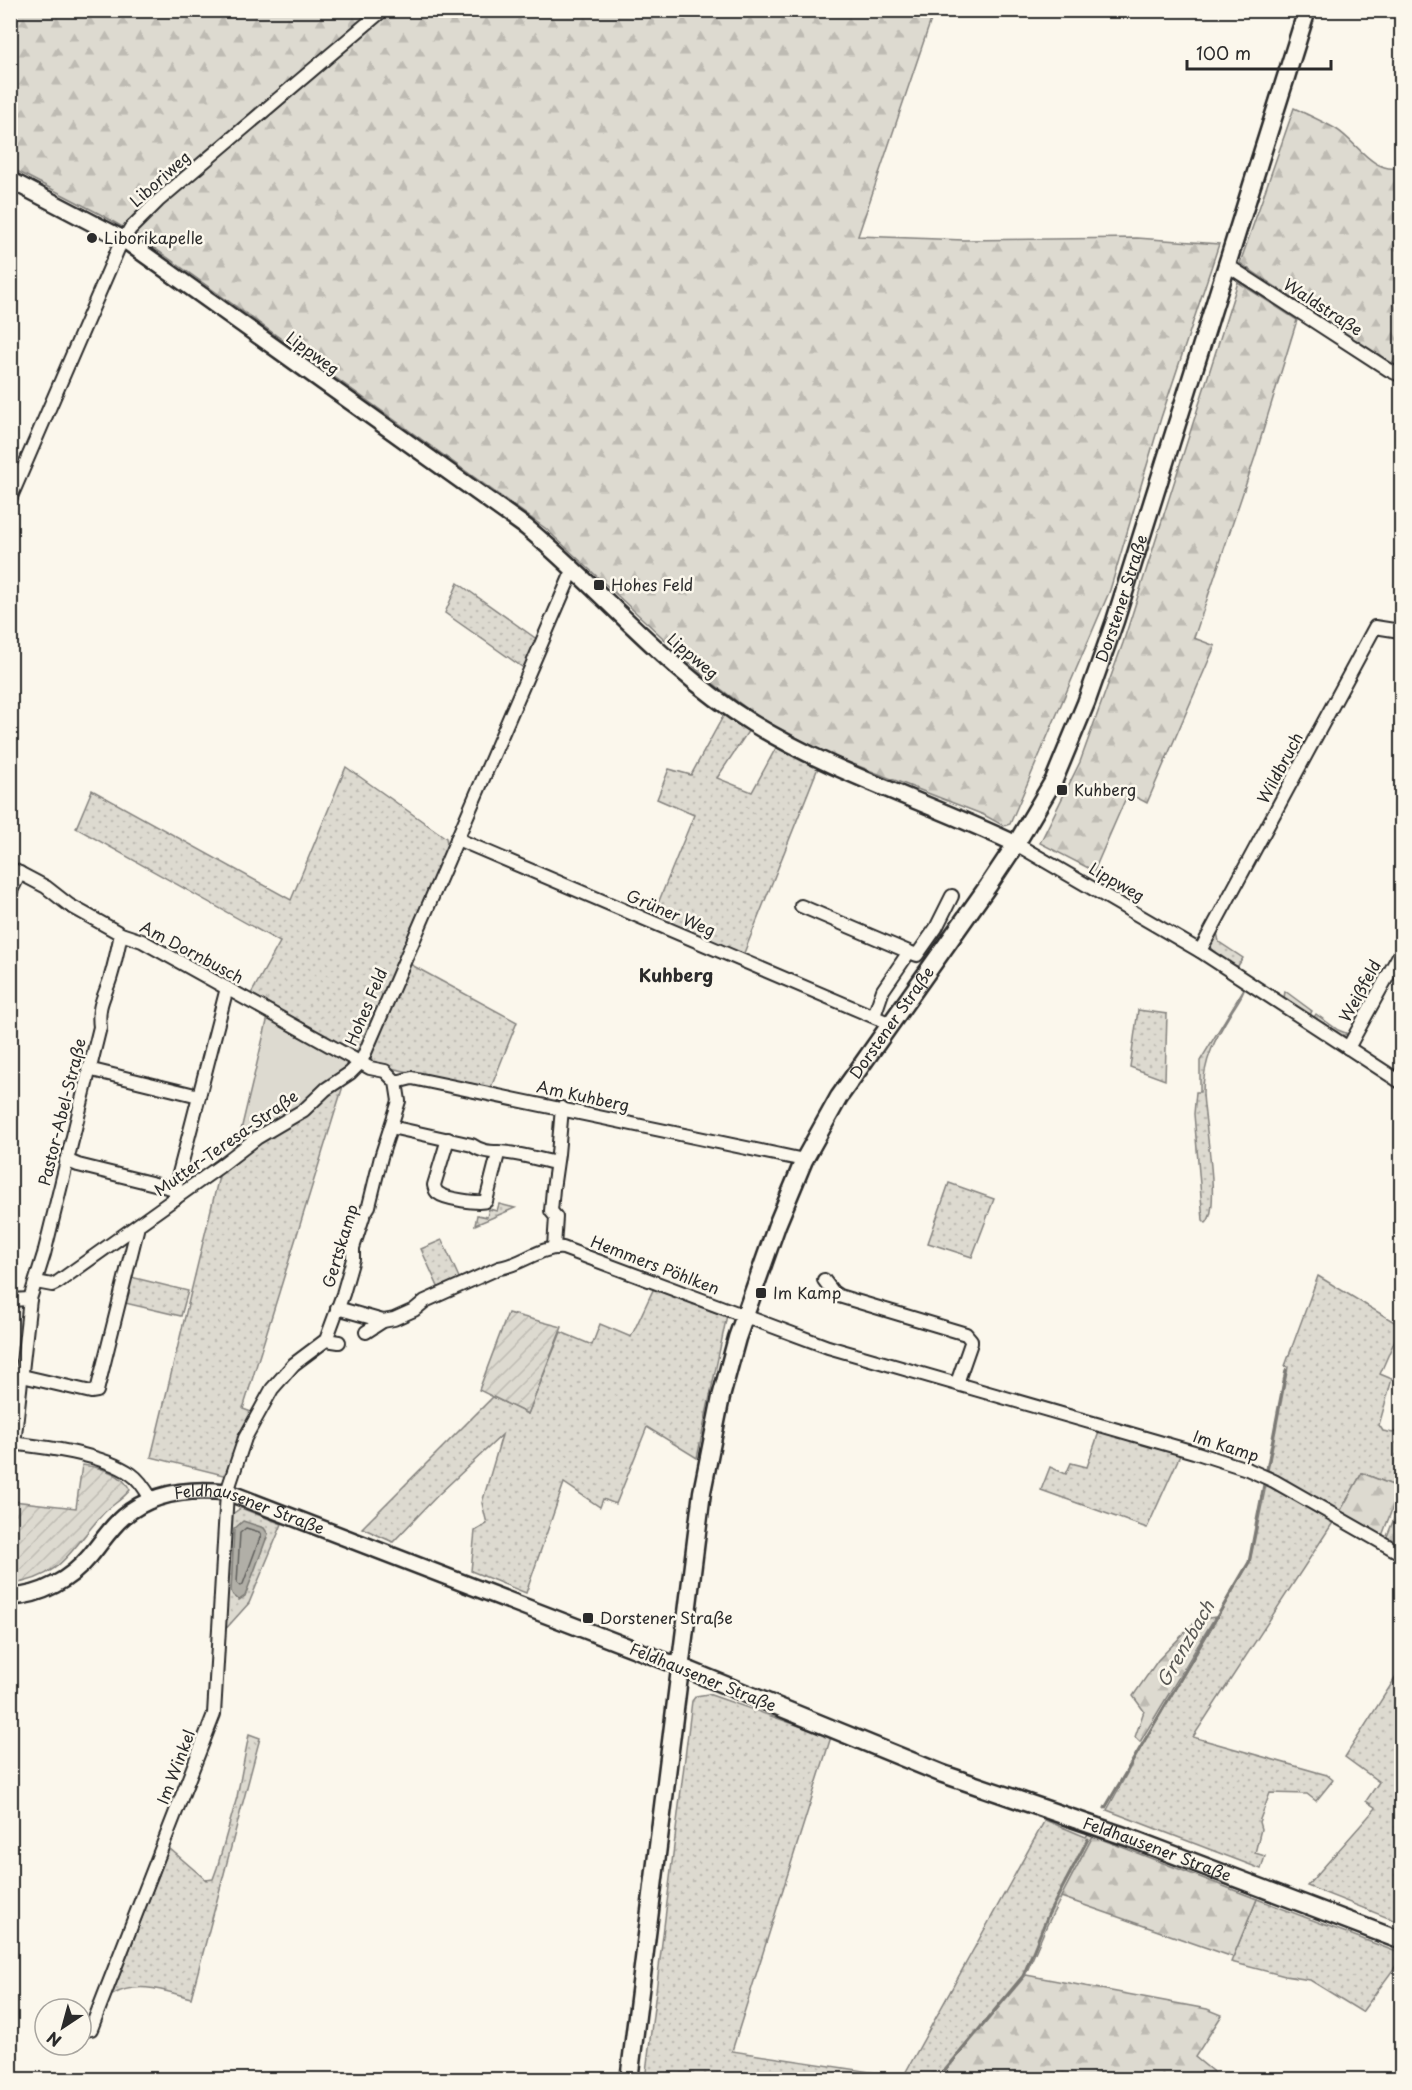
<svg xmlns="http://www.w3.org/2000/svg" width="1412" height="2090" viewBox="0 0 1412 2090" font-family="'Playpen Sans',sans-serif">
  <defs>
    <pattern id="grass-dots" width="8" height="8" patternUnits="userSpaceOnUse" patternTransform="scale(1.5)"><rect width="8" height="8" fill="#dddad0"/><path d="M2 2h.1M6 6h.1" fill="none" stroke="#bebbb3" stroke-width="1.8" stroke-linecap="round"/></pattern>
    <pattern id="forest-firs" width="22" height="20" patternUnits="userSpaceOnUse" patternTransform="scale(1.5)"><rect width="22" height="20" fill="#dddad0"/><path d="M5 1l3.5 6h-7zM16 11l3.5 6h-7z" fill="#bebbb3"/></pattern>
    <pattern id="garden-furrows" width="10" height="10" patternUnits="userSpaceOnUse" patternTransform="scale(1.5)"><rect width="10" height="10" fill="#dddad0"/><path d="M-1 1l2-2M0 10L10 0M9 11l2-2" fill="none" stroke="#bebbb3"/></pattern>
  </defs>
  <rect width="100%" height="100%" fill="#fbf7ec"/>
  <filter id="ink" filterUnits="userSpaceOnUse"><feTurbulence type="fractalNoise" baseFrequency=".0167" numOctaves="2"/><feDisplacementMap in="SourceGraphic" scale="12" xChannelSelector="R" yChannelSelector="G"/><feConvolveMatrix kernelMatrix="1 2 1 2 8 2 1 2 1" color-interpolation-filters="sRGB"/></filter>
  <g filter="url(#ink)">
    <g fill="url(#grass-dots)" stroke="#84827e" stroke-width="1.5">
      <polygon points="458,583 538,640 525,669 445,613"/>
      <polygon points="726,711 751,727 717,778 752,792 778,744 819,765 742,958 652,918 694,815 657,799 669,769 691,775"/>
      <polygon points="346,767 446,838 448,847 361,1052 355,1052 251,994 280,942 76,828 92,790 291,900"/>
      <path d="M 1217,932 L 1219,942 L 1243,958 L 1238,966 C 1227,966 1213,955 1210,944 Z"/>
      <polygon points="408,963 517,1022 490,1090 373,1064 370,1052"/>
      <path d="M 1245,987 C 1244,994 1237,1003 1232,1011 C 1216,1037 1203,1060 1203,1092 C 1203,1117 1222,1207 1206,1223 L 1203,1220 L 1194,1114 L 1196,1092 L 1200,1092 L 1200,1061 Z"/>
      <polygon points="1285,991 1312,1011 1310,1015 1284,998"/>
      <polygon points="1138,1010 1167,1014 1165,1080 1130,1067"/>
      <polygon points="1316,1014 1338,1030 1348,1034 1341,1036 1313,1019"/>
      <polygon points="343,1086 243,1409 254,1413 228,1472 223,1475 151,1457 220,1172"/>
      <polygon points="949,1183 994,1199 972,1257 928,1243"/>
      <polygon points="499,1204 515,1208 475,1225 477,1215 487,1217 489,1209 497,1211"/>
      <polygon points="442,1240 461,1282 440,1291 421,1249"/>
      <polygon points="1318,1276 1401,1326 1380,1374 1392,1379 1379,1425 1383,1431 1393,1433 1398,1429 1400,1420 1401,1420 1401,1485 1400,1488 1362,1473 1340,1512 1268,1470 1288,1367 1285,1366"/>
      <polygon points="131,1277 188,1291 181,1316 125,1303"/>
      <polygon points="654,1288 727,1315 697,1458 647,1427 616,1504 603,1499 600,1507 564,1483 526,1593 471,1571 475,1531 487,1524 482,1503 502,1435 439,1494 393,1542 362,1528 493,1397 528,1414 561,1332 592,1345 600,1324 631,1337"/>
      <polygon points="1100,1429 1181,1453 1147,1528 1041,1490 1050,1467 1066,1474 1071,1463 1087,1467"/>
      <polygon points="1266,1485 1334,1521 1193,1737 1327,1775 1333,1780 1316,1801 1307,1794 1270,1793 1259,1822 1261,1829 1255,1853 1265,1856 1261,1869 1107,1810 1143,1744 1250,1562"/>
      <polygon points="241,1508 282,1524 249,1603 223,1632 231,1515"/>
      <polygon points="1401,1669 1401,1923 1307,1886 1376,1808 1366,1801 1379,1782 1345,1757"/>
      <polygon points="708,1694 831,1737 732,2051 903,2077 1045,1820 1086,1837 1088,1834 1093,1836 1047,1925 1024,1978 939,2079 645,2080 692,1701 696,1696"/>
      <path d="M 249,1734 L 260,1738 L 191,1998 C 165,1991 138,1980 112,1995 L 169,1848 L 206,1880 L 213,1879 L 217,1868 L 237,1797 Z"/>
      <polygon points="1257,1899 1402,1954 1401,1959 1362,2012 1310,1980 1285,1976 1231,1962"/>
    </g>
    <g fill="url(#forest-firs)" stroke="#84827e" stroke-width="1.5">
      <polygon points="10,11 934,11 858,236 964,240 1137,238 1219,244 1161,418 1110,590 1010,824 1004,826 984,815 825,753 757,716 706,678 545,528 136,235 100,214 11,168"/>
      <path d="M 1294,108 C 1308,115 1322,121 1336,129 C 1357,142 1373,175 1401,167 L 1401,341 L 1392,365 L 1240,263 Z"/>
      <polygon points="1238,282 1297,320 1255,457 1194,638 1215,646 1147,803 1128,793 1094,871 1040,843 1080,762 1123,643"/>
      <polygon points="1362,1473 1400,1488 1382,1536 1340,1512"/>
      <polygon points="1401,1501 1401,1546 1400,1547 1386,1539"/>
      <polygon points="1215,1617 1140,1742 1135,1737 1144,1711 1133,1696 1158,1660 1197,1620"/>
      <polygon points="1093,1836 1257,1899 1233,1957 1061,1897"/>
      <polygon points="1026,1975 1207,2009 1222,2015 1195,2057 1222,2079 939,2079"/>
    </g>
    <polygon fill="#dddad0" stroke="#84827e" stroke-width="1.5" points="268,1017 347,1062 347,1071 236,1151"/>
    <g fill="url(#garden-furrows)" stroke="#84827e" stroke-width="1.5">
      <polygon points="508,1313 562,1327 528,1414 479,1390"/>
      <path d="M 13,1457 L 18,1458 L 13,1501 L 76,1508 L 82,1465 C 99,1467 122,1473 130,1490 C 122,1500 110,1506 102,1515 C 71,1549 62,1578 11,1584 L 10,1475 Z"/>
    </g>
    <polygon fill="#b1afa7" stroke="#7b7a75" stroke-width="1.5" points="243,1521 264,1528 268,1534 245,1596 239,1600 233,1595 231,1591 234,1529"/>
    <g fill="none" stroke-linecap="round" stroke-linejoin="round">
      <polygon stroke="#61605d" stroke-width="1.5" points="246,1528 259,1532 261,1535 243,1584 240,1586 237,1583 240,1533"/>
      <g stroke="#7b7a75" stroke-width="3">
        <polyline points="1267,1469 1286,1370"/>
        <polyline points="1105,1808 1249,1562 1264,1484"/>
        <polyline points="937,2080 1023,1976 1048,1915 1088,1839"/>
      </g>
      <defs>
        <g id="minor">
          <polyline points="1227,265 1389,370 1402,376"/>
          <polyline points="10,499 118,249 130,229 158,201 383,10"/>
          <polyline points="457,839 891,1024"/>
          <polyline points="1016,844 1200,951 1402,1083"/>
          <polyline points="10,868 46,887 69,905 121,934 142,941 370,1068 385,1071 396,1082 412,1078 804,1160"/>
          <polyline points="10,893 20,873"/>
          <polyline points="801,906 909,952"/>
          <polyline points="1200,951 1375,627 1400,631 1402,628"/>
          <polyline points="874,1016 883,990 909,952 917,955 936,928 952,896"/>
          <polyline points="1348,1048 1402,950"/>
          <polyline points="88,1069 199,1096"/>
          <path d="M 391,1127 L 472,1145 C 484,1154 496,1151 509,1153 C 525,1155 541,1160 556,1163"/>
          <path d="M 448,1139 L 434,1185 C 435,1189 435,1191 438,1193 C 445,1199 479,1204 486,1201 L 498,1154"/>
          <polyline points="66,1160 78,1165 175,1189"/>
          <polyline points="175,1199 175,1189 227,988"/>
          <polyline points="554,1247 556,1217 551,1211 553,1189 558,1154 562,1108"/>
          <polyline points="824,1280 833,1292 839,1296 966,1334 971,1340 971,1343 957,1383"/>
          <polyline points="36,1282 52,1285 58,1282 219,1167 258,1137 304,1110 326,1089 350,1073 361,1062 570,577 575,570"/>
          <polyline points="10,1300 30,1299"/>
          <polyline points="337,1308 383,1321"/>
          <path d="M 366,1332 L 383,1321 L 394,1319 L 414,1310 L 425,1301 L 499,1268 C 522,1265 540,1246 563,1248 L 828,1347 L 1194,1452 L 1247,1469 L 1274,1481 L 1402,1554"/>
          <polyline points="326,1340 339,1342"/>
          <polyline points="22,1376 91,1392 97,1391 138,1226"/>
          <path d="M 10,1443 C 46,1447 102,1454 131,1474 C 140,1480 146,1490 151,1499"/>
          <path d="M 14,1444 L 30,1299 L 44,1254 L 100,1027 C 97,1004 105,997 111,976 C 115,963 118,948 121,934"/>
          <polyline points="81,2031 91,2029 214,1714 227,1492 245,1438 272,1389 294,1364 326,1340 343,1294 353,1259 353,1248 364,1214 369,1206 381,1157 399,1101 396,1082"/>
        </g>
        <g id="tertiary">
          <path d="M 10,180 L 123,239 L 526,527 C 603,591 666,670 752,723 C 835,774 928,802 1016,844"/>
          <path id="s1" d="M 10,1597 C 41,1596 71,1579 90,1556 C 101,1543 110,1528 123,1517 C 152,1492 189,1488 227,1492 L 681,1667"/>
        </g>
        <g id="secondary">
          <path id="s2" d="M 681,1667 L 943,1774 L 1130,1838 L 1402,1941"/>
          <path id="s3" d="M 629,2080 L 702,1492 L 721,1397 L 737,1338 L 777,1225 L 804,1160 L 839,1097 L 988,886 L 1016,844 L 1054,780 L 1086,703 L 1115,621 L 1307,10"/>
        </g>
      </defs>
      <use href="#minor" stroke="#2b2b2b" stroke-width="16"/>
      <use href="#tertiary" stroke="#2b2b2b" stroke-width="20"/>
      <use href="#secondary" stroke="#2b2b2b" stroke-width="21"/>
      <use href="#minor" stroke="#fbf7ec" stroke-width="12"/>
      <use href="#tertiary" stroke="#fbf7ec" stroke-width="15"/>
      <use href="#secondary" stroke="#fbf7ec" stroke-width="16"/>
    </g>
  </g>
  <g fill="#2b2b2b" stroke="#fbf7ec" stroke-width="2">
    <circle cx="92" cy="238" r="6"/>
    <rect x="593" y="579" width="12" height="12" rx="3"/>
    <rect x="1056" y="784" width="12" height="12" rx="3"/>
    <rect x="755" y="1287" width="12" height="12" rx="3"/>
    <rect x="582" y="1612" width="12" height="12" rx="3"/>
  </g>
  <g text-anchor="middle" stroke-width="5" stroke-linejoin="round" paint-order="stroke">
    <g font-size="16" fill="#2b2b2b" stroke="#fbf7ec">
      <text transform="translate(160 179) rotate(-42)" y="6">Liboriweg</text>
      <text transform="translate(1323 307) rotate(33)" y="6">Waldstraße</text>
      <text transform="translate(313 353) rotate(36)" y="6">Lippweg</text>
      <text dy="6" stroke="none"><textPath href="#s3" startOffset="1590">Dorstener Straße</textPath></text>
      <text transform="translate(693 656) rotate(40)" y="6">Lippweg</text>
      <text transform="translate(1280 768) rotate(-62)" y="6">Wildbruch</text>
      <text transform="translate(1117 882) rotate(30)" y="6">Lippweg</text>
      <text transform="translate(671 913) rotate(23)" y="6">Grüner Weg</text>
      <text transform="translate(192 952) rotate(28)" y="6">Am Dornbusch</text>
      <text transform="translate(1360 991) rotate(-61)" y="6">Weißfeld</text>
      <text transform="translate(366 1007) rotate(-67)" y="6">Hohes Feld</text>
      <text dy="6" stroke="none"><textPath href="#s3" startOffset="1104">Dorstener Straße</textPath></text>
      <text transform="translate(583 1096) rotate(12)" y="6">Am Kuhberg</text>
      <text transform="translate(62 1112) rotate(-76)" y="6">Pastor-Abel-Straße</text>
      <text transform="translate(226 1143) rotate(-35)" y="6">Mutter-Teresa-Straße</text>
      <text transform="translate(340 1246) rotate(-73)" y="6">Gertskamp</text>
      <text transform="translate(655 1265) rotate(21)" y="6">Hemmers Pöhlken</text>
      <text transform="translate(1226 1446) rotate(18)" y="6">Im Kamp</text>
      <text dy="6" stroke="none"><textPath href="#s1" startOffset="279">Feldhausener Straße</textPath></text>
      <text transform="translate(703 1677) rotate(22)" y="6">Feldhausener Straße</text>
      <text transform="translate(176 1767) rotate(-69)" y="6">Im Winkel</text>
      <text dy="6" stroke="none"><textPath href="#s2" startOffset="510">Feldhausener Straße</textPath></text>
    </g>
    <g font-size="16" fill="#2b2b2b" stroke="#fbf7ec" text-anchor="start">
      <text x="104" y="244">Liborikapelle</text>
      <text x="611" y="591">Hohes Feld</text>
      <text x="1074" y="796">Kuhberg</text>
      <text x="773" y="1299">Im Kamp</text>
      <text x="600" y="1624">Dorstener Straße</text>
    </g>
    <g font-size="18" font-weight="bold" fill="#2b2b2b" stroke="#fbf7ec">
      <text x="676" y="982">Kuhberg</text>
    </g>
    <g font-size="18" font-style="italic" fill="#5a5956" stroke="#fbf7ec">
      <text transform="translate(1186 1644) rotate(-60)" y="6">Grenzbach</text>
    </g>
  </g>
  <rect width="1412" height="2090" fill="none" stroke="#fbf7ec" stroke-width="36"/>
  <rect x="18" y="18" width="1376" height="2054" fill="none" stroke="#2b2b2b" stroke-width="2" filter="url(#ink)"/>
  <g transform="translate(63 2027) rotate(216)"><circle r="28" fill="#fbf7ec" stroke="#a8a59f" stroke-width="1.5"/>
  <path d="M0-4.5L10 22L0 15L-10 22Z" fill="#2b2b2b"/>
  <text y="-9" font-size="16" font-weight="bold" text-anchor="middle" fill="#2b2b2b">N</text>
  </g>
  <path d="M1187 60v9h144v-9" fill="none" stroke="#2b2b2b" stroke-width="3"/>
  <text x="1196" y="60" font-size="18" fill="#2b2b2b" stroke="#fbf7ec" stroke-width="4.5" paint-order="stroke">100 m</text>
</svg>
